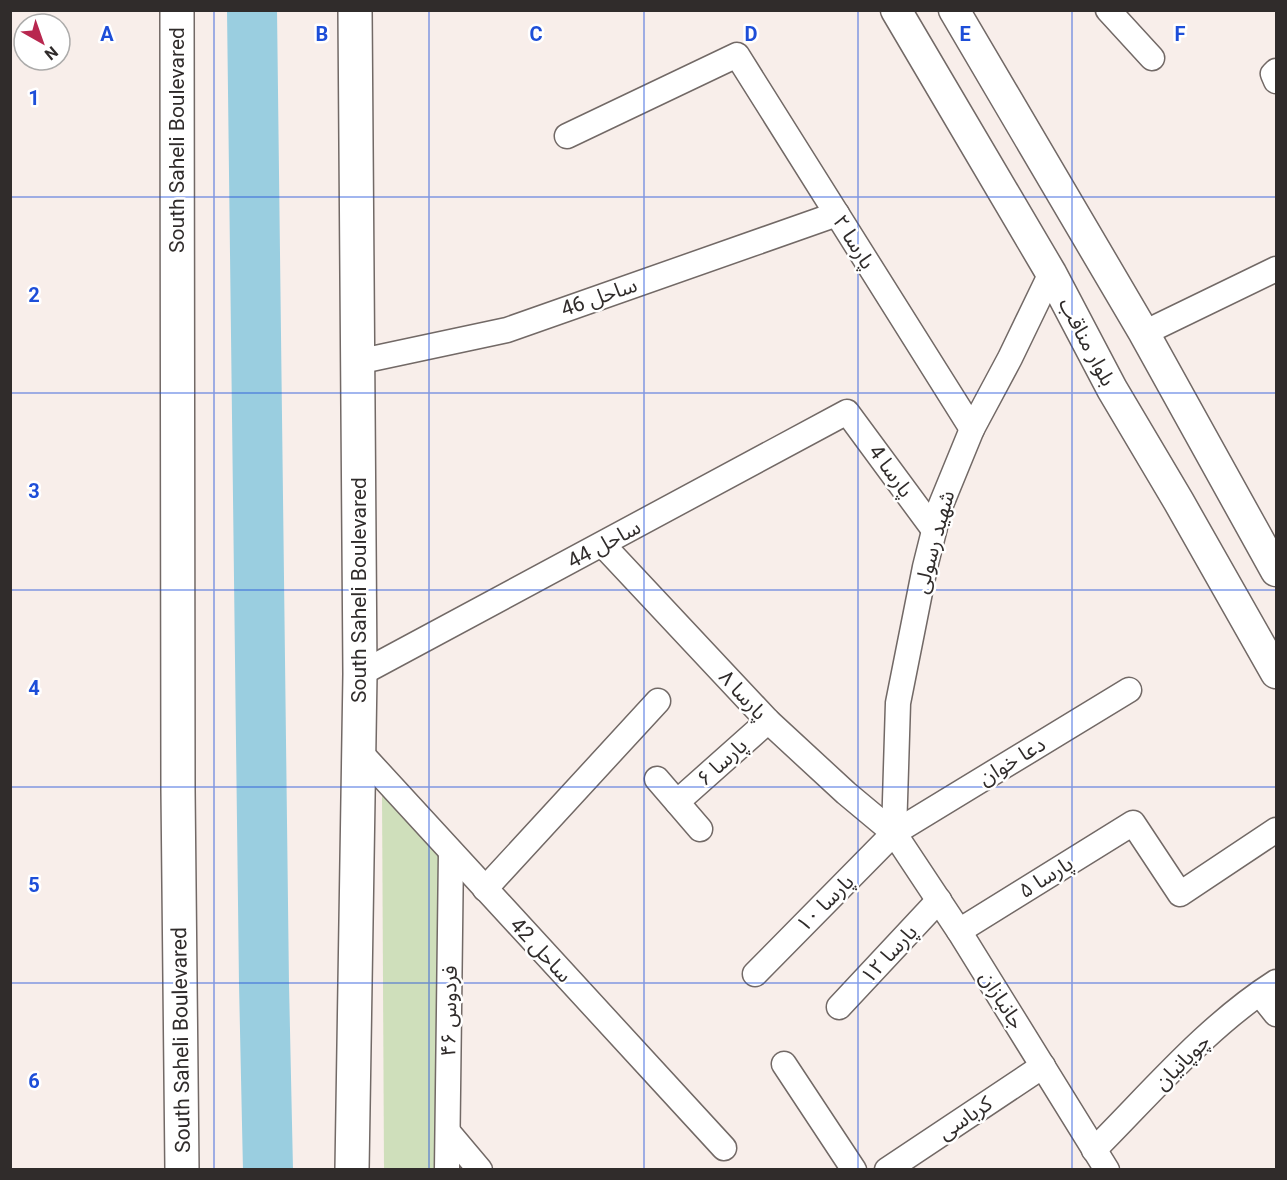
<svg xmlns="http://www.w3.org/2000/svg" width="1287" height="1180" viewBox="0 0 1287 1180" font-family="Roboto,'Noto Sans Arabic',sans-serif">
  <rect width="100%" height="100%" fill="#f8eeea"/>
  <polygon fill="#cfdfbb" points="382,794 438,852 440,1169 384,1169"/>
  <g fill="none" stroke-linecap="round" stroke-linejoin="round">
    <polyline stroke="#9acee0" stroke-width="50" points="252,10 264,984 268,1170"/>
    <defs>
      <g id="minor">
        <polyline points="1108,10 1152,58"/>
        <polyline points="1276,71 1273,74 1276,81"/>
        <polyline points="567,136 737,55 972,429"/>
        <polyline points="1144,333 1276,269"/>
        <polyline points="357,362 507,330 837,214"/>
        <polyline points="603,545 768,721 846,793 894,833 959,931 1107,1170"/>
        <polyline points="360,674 847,412 934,530"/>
        <polyline points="359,751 724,1148"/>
        <polyline points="657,779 700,829"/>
        <polyline points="677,802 768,721"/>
        <polyline points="894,833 898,703 925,567 940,507 972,429 1010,358 1051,273"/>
        <polyline points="485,889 658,701"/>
        <polyline points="959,931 1133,823 1180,894 1276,830"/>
        <polyline points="755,974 894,833 1129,690"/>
        <polyline points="1260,994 1276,1014"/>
        <polyline points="839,1007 939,900"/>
        <polyline points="784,1064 854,1170"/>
        <polyline points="448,1132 480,1170"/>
        <path d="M 1094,1150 C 1152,1092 1207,1026 1276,982"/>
        <polyline points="447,1170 451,852"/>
        <polyline points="887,1170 1043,1066"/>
      </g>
      <g id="tertiary">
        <polyline points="896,10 1051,273 1112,389 1179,502 1276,673"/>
        <polyline points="954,10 1144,333 1276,571"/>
      </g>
      <g id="secondary">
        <polyline points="177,10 178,790 182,1170"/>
        <polyline points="352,1170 360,674 355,10"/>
      </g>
    </defs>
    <use href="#minor" stroke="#726966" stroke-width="27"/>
    <use href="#tertiary" stroke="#726966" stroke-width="33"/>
    <use href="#secondary" stroke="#726966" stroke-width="36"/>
    <use href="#minor" stroke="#fff" stroke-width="24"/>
    <use href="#tertiary" stroke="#fff" stroke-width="30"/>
    <use href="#secondary" stroke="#fff" stroke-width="33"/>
  </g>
  <path fill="none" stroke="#1d4ed8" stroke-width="1.5" stroke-opacity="0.55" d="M 214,10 L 214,1170M 429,10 L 429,1170M 644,10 L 644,1170M 858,10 L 858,1170M 1072,10 L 1072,1170M 10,197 L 1276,197M 10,393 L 1276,393M 10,590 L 1276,590M 10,787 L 1276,787M 10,983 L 1276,983"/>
  <g text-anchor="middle" stroke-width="5" stroke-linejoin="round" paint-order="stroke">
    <g font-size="21" fill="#302c2b" stroke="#fff">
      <text transform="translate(177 140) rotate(-90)" y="7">South Saheli Boulevared</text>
      <text transform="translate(854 242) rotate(58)" y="7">پارسا ۲</text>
      <text transform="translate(599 297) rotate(-19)" y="7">ساحل 46</text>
      <text transform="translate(1087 342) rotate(62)" y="7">بلوار مناقب</text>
      <text transform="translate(891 471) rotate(54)" y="7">پارسا 4</text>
      <text transform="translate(934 542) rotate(-75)" y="7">شهید رسولی</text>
      <text transform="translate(604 544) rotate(-28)" y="7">ساحل 44</text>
      <text transform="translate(359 590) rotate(-90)" y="7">South Saheli Boulevared</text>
      <text transform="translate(743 695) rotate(47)" y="7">پارسا ۸</text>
      <text transform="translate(1012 761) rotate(-31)" y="7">دعا خوان</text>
      <text transform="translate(722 762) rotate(-42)" y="7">پارسا ۶</text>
      <text transform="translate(1046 877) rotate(-32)" y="7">پارسا ۵</text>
      <text transform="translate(825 903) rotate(-45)" y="7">پارسا ۱۰</text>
      <text transform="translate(541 950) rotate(47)" y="7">ساحل 42</text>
      <text transform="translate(889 954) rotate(-47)" y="7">پارسا ۱۲</text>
      <text transform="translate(1002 1000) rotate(58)" y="7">جانبازان</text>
      <text transform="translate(449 1011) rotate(-89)" y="7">فردوس ۴۶</text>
      <text transform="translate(181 1040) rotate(-91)" y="7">South Saheli Boulevared</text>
      <text transform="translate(1182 1062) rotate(-45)" y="7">چوپانیان</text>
      <text transform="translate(965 1118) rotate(-34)" y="7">کرباسی</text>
    </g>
  </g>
  <g font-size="20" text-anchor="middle" font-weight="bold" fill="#1d4ed8" stroke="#fff" stroke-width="5" stroke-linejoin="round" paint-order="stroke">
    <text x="107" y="41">A</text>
    <text x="322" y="41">B</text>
    <text x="536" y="41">C</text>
    <text x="751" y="41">D</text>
    <text x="965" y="41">E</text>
    <text x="1180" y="41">F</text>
    <text x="34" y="105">1</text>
    <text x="34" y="302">2</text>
    <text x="34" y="498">3</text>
    <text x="34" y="695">4</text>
    <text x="34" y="892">5</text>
    <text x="34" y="1088">6</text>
  </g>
  <rect width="1287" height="1180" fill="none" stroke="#302c2b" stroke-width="24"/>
  <g transform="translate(42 42) rotate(140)"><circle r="28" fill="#ffffff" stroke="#acabaa" stroke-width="1.5"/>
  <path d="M0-4.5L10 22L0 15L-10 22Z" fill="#b8274f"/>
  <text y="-9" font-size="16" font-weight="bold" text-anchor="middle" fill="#302c2b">N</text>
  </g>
</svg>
